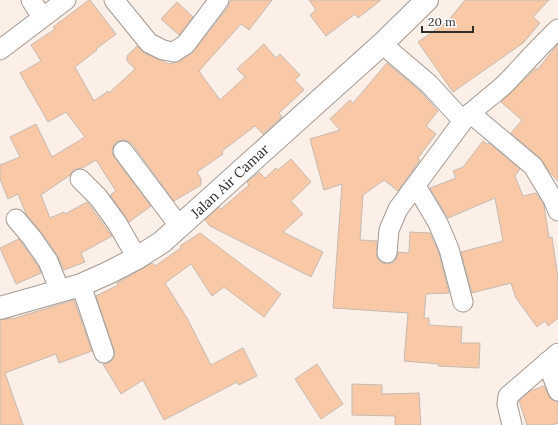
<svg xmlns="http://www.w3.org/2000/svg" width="558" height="425" viewBox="0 0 558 425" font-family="Lora,serif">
  <rect width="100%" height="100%" fill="#fbefe7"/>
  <g fill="#f9c9a7" stroke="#c5bab2">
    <polygon points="89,0 90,0 116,34 96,49 97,50 75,67 94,101 108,91 109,93 135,69 127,61 127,56 137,46 144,53 169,64 180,61 192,53 228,7 231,0 272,0 249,30 241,24 199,71 220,100 245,77 237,69 264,44 276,58 280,54 300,75 295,80 304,90 279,113 282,117 263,134 255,126 222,151 223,154 197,172 201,179 201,185 174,201 132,144 128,141 122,140 116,142 113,146 112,152 114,157 151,206 129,222 110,195 116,191 96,160 82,168 77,169 73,171 70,175 41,195 50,218 64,212 65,214 87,202 112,236 81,253 85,262 64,270 57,255 41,232 26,214 18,194 8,199 0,179 0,165 20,157 10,137 36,124 52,157 85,137 66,112 48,122 20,73 41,61 31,45 55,29 53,27"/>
    <polygon points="309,0 381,0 358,18 355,14 326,36 310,15 316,10"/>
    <polygon points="465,0 549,0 533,17 540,23 523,43 453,92 418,42 448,21"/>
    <polygon points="177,2 193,17 179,35 161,19"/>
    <polygon points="558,44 558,181 551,174 540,158 511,133 522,120 501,102 536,68 537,70"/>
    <polygon points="387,63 421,92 438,111 426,126 436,134 418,158 420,160 398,191 384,180 363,195 360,240 377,241 377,257 380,262 386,264 392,263 396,260 398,252 409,253 410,232 430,233 439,253 449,293 426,294 424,318 429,318 429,325 462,327 461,343 480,343 479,368 438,366 439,364 404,361 408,313 333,308 342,184 324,190 310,139 340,130 330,119 350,100 353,103"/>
    <polygon points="483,141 487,144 489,143 520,169 515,176 523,196 536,193 544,205 549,238 552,237 558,278 558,318 548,326 545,321 537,327 516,298 511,283 472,293 461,252 503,241 495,198 448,218 430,188 456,178 453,171 463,167"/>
    <polygon points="291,159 311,182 291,201 303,214 283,232 323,252 311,277 210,226 205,220 219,207 221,209 249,185 247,182 259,172 265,178 276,168 278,170"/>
    <polygon points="200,233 281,294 264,317 224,287 212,296 191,264 165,283 187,318 211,365 243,348 257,376 239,385 237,382 164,420 143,380 121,394 103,364 108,363 112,360 115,356 114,350 96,296 118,285 117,283 152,263 155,266 181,248 180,246"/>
    <polygon points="19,239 38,266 41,273 16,284 0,248"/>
    <polygon points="74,300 92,351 59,363 56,354 5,373 23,425 0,425 0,320 12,318 12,319"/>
    <polygon points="317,364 343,404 321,419 295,379"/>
    <polygon points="352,384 382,385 382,394 419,393 421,425 395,425 395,416 352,415"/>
    <polygon points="544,386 551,399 558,402 558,423 552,425 527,425 519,401 530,391"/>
  </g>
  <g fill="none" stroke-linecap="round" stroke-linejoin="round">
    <defs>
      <g id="street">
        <polyline points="31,0 42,17"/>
        <polyline points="114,0 149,43 163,50 174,52 186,44 219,0"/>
        <polyline points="382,44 429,84 463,121"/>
        <polyline points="0,50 66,0"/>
        <polyline points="470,113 533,166 553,199 558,211"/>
        <polyline points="123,151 180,227"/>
        <polyline points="80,179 98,197 117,223 137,258"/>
        <polyline points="416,186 438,223 449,249 463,302"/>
        <polyline points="16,219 32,238 48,261 60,291"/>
        <path d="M 387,253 L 389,230 L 398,209 L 463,121 C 476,106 493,96 507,82 C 524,64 540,46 558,29"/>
        <polyline points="81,285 104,353"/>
        <polyline points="547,362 558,391"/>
        <polyline points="512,425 507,404 508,396 558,353"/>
      </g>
      <polyline id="secondary" points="0,308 81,285 108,273 137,258 162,242 382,44 427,0"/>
    </defs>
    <use href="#street" stroke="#a39991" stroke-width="21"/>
    <use href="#secondary" stroke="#a39991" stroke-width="24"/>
    <use href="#street" stroke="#fff" stroke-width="19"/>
    <use href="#secondary" stroke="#fff" stroke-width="22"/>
  </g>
  <g text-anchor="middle" stroke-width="3" stroke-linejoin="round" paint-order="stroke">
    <g font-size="14" fill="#302c29" stroke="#fff">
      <text transform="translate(230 181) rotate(-43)" y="5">Jalan Air Camar</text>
    </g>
  </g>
  <path d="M422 26v6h51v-6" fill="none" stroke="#302c29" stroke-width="2"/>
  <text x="428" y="26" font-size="12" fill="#302c29" stroke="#ffffff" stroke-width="3" paint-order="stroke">20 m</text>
</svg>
